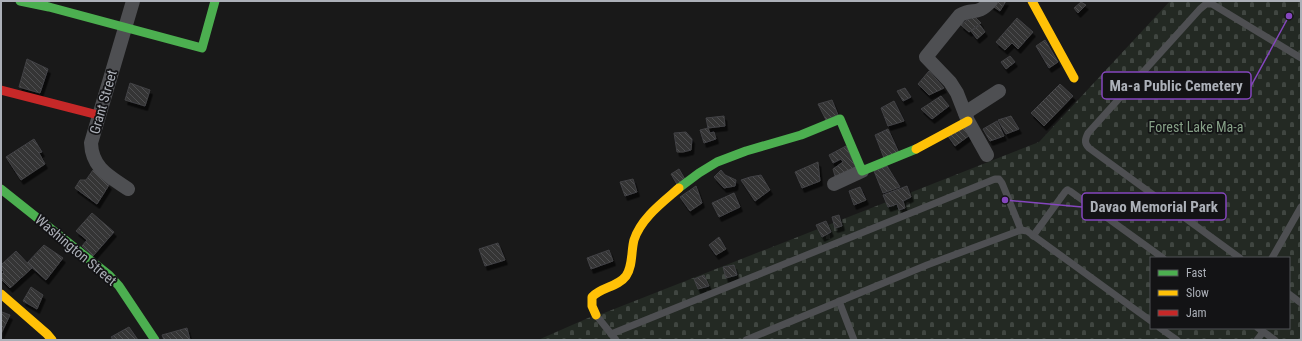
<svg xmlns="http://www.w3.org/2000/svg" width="1302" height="341" viewBox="0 0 1302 341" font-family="'Roboto Condensed',sans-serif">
  <defs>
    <pattern id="cemetery-stones" width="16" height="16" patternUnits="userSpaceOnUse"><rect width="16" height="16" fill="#232923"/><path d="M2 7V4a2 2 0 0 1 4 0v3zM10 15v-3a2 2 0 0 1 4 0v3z" fill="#404641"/></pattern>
    <pattern id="building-back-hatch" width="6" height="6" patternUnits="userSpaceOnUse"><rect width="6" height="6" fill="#353536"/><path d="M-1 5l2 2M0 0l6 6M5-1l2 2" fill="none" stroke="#505051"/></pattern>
    <filter id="shadow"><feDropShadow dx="2.5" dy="4.5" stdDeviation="0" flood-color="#0009"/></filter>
  </defs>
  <rect width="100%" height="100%" fill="#191919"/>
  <path fill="url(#cemetery-stones)" fill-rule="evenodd" d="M 1170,1 L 1301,1 L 1301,340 L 538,340 L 588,318 L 604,313 L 1039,142 ZM 1151,258 L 1289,258 L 1289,328 L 1151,328 Z"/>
  <g fill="url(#building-back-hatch)" stroke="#424245" filter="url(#shadow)">
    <polygon points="994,1 1006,1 1000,11 991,5"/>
    <polygon points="1081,2 1086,5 1078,13 1074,8"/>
    <polygon points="973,15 981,23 969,32 961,25"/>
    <polygon points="1017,18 1033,32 1018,49 1012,43 1005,50 996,42"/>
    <polygon points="980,25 985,32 977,39 971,31"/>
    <polygon points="1045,40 1058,62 1049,68 1036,46"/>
    <polygon points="1010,56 1015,62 1006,69 1001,62"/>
    <polygon points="27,59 48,69 40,93 19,87"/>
    <polygon points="929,71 944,88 929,95 918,84"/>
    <polygon points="130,83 150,90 145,106 125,100"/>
    <polygon points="1060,84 1073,96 1044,126 1031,113"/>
    <polygon points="905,88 911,97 903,101 897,91"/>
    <polygon points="941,96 949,106 932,119 921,109"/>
    <polygon points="832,100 838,115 826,120 818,104"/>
    <polygon points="894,101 904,121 888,126 881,108"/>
    <polygon points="724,116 725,126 708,128 706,118"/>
    <polygon points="1011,116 1019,129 1006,134 998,120"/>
    <polygon points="997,121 1004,136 990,141 983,129"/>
    <polygon points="963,126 970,135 955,146 948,136"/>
    <polygon points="708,128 710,133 714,132 716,139 704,143 700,130"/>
    <polygon points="888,129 899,153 884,158 875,135"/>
    <polygon points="686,132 692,139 691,150 683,152 677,152 674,133"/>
    <polygon points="34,139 42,152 39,153 45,164 21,180 6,157"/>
    <polygon points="846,146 858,172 837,183 833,169 843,162 841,159 833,163 829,155"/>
    <polygon points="818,162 820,181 802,188 795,172"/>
    <polygon points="887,166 900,187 883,193 874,171"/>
    <polygon points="679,169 686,181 678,186 671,174"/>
    <polygon points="93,170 109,185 97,204 75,188 80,180 86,180"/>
    <polygon points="721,170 725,175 736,180 735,186 724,188 714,177"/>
    <polygon points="761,175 770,190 755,201 741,180 750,177"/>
    <polygon points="633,179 637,192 625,196 620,182"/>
    <polygon points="696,186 702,203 690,211 680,197"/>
    <polygon points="907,186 911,197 903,201 905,208 899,210 897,204 888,207 883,195"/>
    <polygon points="860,187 866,200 854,205 849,191"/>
    <polygon points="734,193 740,207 719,217 712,203"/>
    <polygon points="92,213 114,232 93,256 82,246 87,240 76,231"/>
    <polygon points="839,215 842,226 835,228 832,217"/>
    <polygon points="826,221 831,232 822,237 816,225"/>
    <polygon points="719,237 726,249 716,255 709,245"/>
    <polygon points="498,243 505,260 485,266 479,249"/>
    <polygon points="44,245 63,258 46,280 27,263"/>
    <polygon points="609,250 613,261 591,269 587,258"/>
    <polygon points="16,251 32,268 10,288 1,279 1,275 4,272 1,269 1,265"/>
    <polygon points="734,265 737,275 726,278 723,267"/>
    <polygon points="704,275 709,286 698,289 694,279"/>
    <polygon points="31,287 43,295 37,309 23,301"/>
    <polygon points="2,312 10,315 1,334 1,314"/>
    <polygon points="129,327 138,340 113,340 111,337"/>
    <polygon points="187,328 190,340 164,340 162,335"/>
  </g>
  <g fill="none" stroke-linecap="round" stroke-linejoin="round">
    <g stroke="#4e4f52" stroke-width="7">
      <polyline points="1033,236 1065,192 1067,190 1070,191 1163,258"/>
      <path d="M 1240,258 L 1089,148 C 1084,143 1085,139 1088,133 L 1200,9 L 1206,4 L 1212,4 L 1301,58"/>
      <polyline points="1272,258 1301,207"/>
      <polyline points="1289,294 1301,303"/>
      <polyline points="839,301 854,340"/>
      <polyline points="596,315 616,340"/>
      <polyline points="1160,328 1177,340"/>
      <polyline points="1258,328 1275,340"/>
      <polyline points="611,334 995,179 999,179 1002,183 1021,230"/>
      <polyline points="746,340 927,265 1021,230 1027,231 1151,321"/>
      <polyline points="1257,340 1263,332"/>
    </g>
    <g stroke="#4e4f52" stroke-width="14">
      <polyline points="965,113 999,91"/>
      <path d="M 987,155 L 968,121 L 957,93 L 950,82 L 926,57 L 960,15 C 974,7 976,17 991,1"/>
      <polyline points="834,184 862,171"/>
      <path d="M 128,189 C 109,176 92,168 91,143 L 133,1"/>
    </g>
    <g stroke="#4caf50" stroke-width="9">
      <polyline points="20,1 49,7 202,48 215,1"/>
      <polyline points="679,188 699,173 717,162 746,151 801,135 840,119 862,171 916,149"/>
      <polyline points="1,189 109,275 119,286 155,340"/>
    </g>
    <g stroke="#ffc107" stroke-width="9">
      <polyline points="1032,1 1074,78"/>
      <polyline points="916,149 968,121"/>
      <polyline points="1,294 47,334 52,340"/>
      <path d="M 596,315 L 592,306 L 592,297 C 601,287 618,287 626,276 C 633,266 631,251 634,240 C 641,218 663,202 679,188"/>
    </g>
    <polyline stroke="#c62828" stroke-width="9" points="1,90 98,115"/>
  </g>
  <g text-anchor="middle" stroke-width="3.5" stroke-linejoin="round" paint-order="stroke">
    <g font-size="14" fill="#acb0b8" stroke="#131315">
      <text transform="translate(103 102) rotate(-74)" y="5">Grant Street</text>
      <text transform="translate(76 250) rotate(40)" y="5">Washington Street</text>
    </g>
    <g font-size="14" fill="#86a087" stroke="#131315">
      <text x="1196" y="132">Forest Lake Ma-a</text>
    </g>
  </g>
  <path fill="none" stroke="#8546be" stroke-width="1.5" d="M1289 16L1251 86M1005 200L1082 207"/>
  <g fill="#8546be" stroke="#131315" stroke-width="1.5">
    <circle cx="1289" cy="16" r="4"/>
    <circle cx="1005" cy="200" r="4"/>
  </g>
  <g fill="#131315" stroke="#8546be" stroke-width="1.5">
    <rect x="1102" y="72" width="149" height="27" rx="4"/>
    <rect x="1082" y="193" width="144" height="27" rx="4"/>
  </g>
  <g font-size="15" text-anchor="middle" font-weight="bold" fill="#acb0b8">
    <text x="1176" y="91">Ma-a Public Cemetery</text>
    <text x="1154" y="212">Davao Memorial Park</text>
  </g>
  <rect width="1302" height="341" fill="none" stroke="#acb0b8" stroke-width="4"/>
  <rect x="1150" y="257" width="140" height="72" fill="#131315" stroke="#505256"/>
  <rect x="1158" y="270" width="20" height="6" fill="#4caf50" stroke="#505256"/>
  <text x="1186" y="277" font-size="12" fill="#acb0b8">Fast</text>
  <rect x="1158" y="290" width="20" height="6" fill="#ffc107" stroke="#505256"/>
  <text x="1186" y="297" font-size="12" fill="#acb0b8">Slow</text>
  <rect x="1158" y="310" width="20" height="6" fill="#c62828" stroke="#505256"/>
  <text x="1186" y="317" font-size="12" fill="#acb0b8">Jam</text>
</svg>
